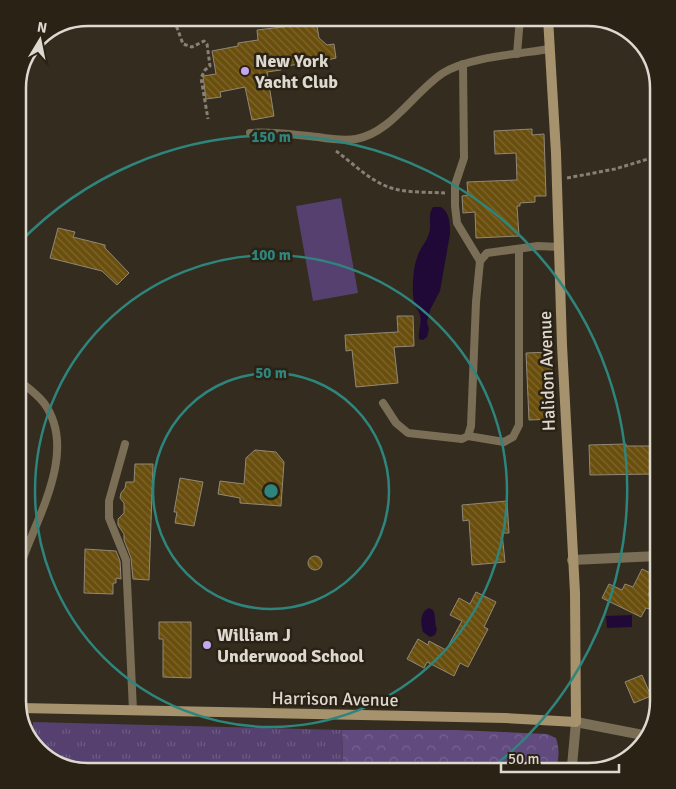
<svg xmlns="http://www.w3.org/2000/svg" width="676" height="789" viewBox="0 0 676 789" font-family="Signika,sans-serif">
  <defs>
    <pattern id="grass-tufts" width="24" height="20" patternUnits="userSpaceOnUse" patternTransform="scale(1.25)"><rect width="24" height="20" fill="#55406f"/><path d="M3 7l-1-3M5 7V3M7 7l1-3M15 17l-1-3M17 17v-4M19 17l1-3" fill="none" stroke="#6d5b82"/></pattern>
    <pattern id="forest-crowns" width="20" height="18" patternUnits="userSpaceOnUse" patternTransform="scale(1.25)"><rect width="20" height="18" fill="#614a7d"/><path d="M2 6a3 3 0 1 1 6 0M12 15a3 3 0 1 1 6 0" fill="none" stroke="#77648e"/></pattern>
    <pattern id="building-back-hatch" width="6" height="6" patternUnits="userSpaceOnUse" patternTransform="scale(1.25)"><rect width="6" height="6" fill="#694e0d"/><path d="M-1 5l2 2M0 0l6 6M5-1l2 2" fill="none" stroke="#7e672f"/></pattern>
  </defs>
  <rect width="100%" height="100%" fill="#342c1e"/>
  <polygon fill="url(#grass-tufts)" points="33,722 342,730 343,763 357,767 357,771 88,771 57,764 33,744"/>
  <path fill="url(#forest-crowns)" d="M 342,730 L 456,730 L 547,734 L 556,738 C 560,751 559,759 555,771 L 357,771 L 357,767 L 343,763 Z"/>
  <polygon fill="#55406f" points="341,198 358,293 313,301 296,206"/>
  <g fill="#210937">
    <path d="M 433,207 L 441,207 C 450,213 450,224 450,234 L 440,291 L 430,310 L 427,322 L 429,329 L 427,337 L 423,340 L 419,339 C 418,331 422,323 420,315 C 419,311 416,308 415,305 C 411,295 413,267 417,258 C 419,249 427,242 429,233 C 432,224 427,215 433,207 Z"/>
    <path d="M 429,608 L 433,610 C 436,615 434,622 437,629 L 435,635 L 430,637 L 423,632 C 421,623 419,613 429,608 Z"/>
    <polygon points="632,615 632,627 607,628 606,616"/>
  </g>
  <g fill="url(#building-back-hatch)" stroke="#918877">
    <polygon points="316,20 319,38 327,45 334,44 336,58 306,65 305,63 281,67 281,70 267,72 274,116 252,120 245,87 220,92 221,97 206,99 203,76 216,74 212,51 238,46 238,43 258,40 257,30 299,25 299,23"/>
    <polygon points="532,129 532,135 544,134 546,196 535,196 535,202 520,203 520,206 517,206 519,236 476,238 475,212 463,213 462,196 468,195 467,182 517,180 516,153 495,154 494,131"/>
    <polygon points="58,228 75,232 73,237 105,245 105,248 129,273 117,285 102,271 50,258"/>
    <polygon points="397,316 413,316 414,346 394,347 398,383 356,387 352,350 346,351 345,335 398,332"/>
    <polygon points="551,352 554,419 529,420 526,353"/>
    <polygon points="626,444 626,446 654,446 654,474 590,475 589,445"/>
    <polygon points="255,450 276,452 284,462 281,506 240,503 240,498 218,494 220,481 244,484 246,458"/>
    <polygon points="135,464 153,464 149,580 133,579 131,558 124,540 124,534 118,525 118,519 124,513 124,503 120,498 121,493 125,488 126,482 134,482"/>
    <polygon points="180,478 203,482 194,526 175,523 177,512 174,512"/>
    <polygon points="507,501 509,533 502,533 505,562 472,565 469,520 463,521 462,505"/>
    <polygon points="85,549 116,551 120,561 121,579 116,578 116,583 113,583 113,594 84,593"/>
    <circle cx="315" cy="563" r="7"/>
    <polygon points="642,569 657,576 648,595 655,598 650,609 646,608 641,617 602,598 609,584 622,590 625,584 633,587"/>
    <polygon points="476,592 496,602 484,627 488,629 468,667 460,663 454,676 427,662 424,668 407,659 418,639 428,645 429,641 446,650 462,621 450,615 459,598 470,604"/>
    <polygon points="159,622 191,622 191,678 163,677 163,639 159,639"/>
    <polygon points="642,675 651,696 634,703 625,682"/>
  </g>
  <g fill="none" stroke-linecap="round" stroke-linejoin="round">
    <g stroke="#878175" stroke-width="3" stroke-dasharray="4 2.5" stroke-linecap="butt">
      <polyline points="167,18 176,25 183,44 192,47 204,41 207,44 210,66 205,70 201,78 208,119"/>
      <path d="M 336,151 C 354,164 373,184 395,189 C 411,193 429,192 445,193"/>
      <polyline points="567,178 615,169 658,156"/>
    </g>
    <g stroke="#7a6e56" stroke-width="8">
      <polyline points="517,54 520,18"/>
      <polyline points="463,64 464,158 455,185 455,206 457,223 480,261"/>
      <path d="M 250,133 C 272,131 295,135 318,137 C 330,139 344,141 356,139 C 391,133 414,92 443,73 C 468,57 519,54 550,49"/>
      <polyline points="383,403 396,423 408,433 462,439 468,436 471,426 476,302 480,261 487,253 538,246 559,247"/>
      <polyline points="468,436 504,442 513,437 519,425 519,249"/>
      <polyline points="125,444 109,501 109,518 126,560 133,710"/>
      <path d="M 18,572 C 33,523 80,453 44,403 C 37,394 27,387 18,380"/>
    </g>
    <polyline stroke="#7a6e56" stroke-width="10" points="572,560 658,556"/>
    <polyline stroke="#7a6e56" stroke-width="10" points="570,771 572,766 576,722 648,736"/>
    <polyline stroke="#a6926c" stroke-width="10" points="20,708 505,718 576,722 575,593 562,345 556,153 548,18"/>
  </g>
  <g fill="none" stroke="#2e857d" stroke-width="2.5">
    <circle cx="271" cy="491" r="118"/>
    <circle cx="271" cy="491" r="236"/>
    <path d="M19 243A354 354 0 1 1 489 770"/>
  </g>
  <g fill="#c6a6f0" stroke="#2a2214" stroke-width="2">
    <circle cx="245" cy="71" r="5"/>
    <circle cx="207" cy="645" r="5"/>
  </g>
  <g text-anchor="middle" stroke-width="5" stroke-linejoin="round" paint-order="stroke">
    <g font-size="18" font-weight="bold" fill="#ded9d0" stroke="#2a2214" text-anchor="start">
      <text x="255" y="67">New York<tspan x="255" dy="21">Yacht Club</tspan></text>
      <text x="217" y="641">William J<tspan x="217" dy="21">Underwood School</tspan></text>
    </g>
    <g font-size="18" fill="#ded9d0" stroke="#2a2214">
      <text transform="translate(547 371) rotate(-92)" y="6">Halidon Avenue</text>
      <text transform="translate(335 699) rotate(1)" y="6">Harrison Avenue</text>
    </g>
  </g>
  <path d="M0 0H676V789H0ZM88 26H588A62 62 0 0 1 650 88V701A62 62 0 0 1 588 763H88A62 62 0 0 1 26 701V88A62 62 0 0 1 88 26Z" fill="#2a2214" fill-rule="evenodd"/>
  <path fill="none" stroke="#ded9d0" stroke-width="2.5" d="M88 26H588A62 62 0 0 1 650 88V701A62 62 0 0 1 588 763H88A62 62 0 0 1 26 701V88A62 62 0 0 1 88 26Z"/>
  <circle cx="271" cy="491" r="8" fill="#2e857d" stroke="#2a2214" stroke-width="2.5"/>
  <g font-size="15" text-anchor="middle" font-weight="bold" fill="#2e857d" stroke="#2a2214" stroke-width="5" stroke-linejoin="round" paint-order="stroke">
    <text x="271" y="142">150 m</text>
    <text x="271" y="260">100 m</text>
    <text x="271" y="378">50 m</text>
  </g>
  <g transform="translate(40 40) rotate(10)" stroke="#2a2214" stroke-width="4" paint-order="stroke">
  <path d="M0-4L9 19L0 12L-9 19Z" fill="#ded9d0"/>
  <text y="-8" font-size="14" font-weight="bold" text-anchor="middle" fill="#ded9d0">N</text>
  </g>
  <path d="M501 764v8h118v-8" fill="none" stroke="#ded9d0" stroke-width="2.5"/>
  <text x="508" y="764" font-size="15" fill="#ded9d0" stroke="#2a2214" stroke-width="4" paint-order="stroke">50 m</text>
</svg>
